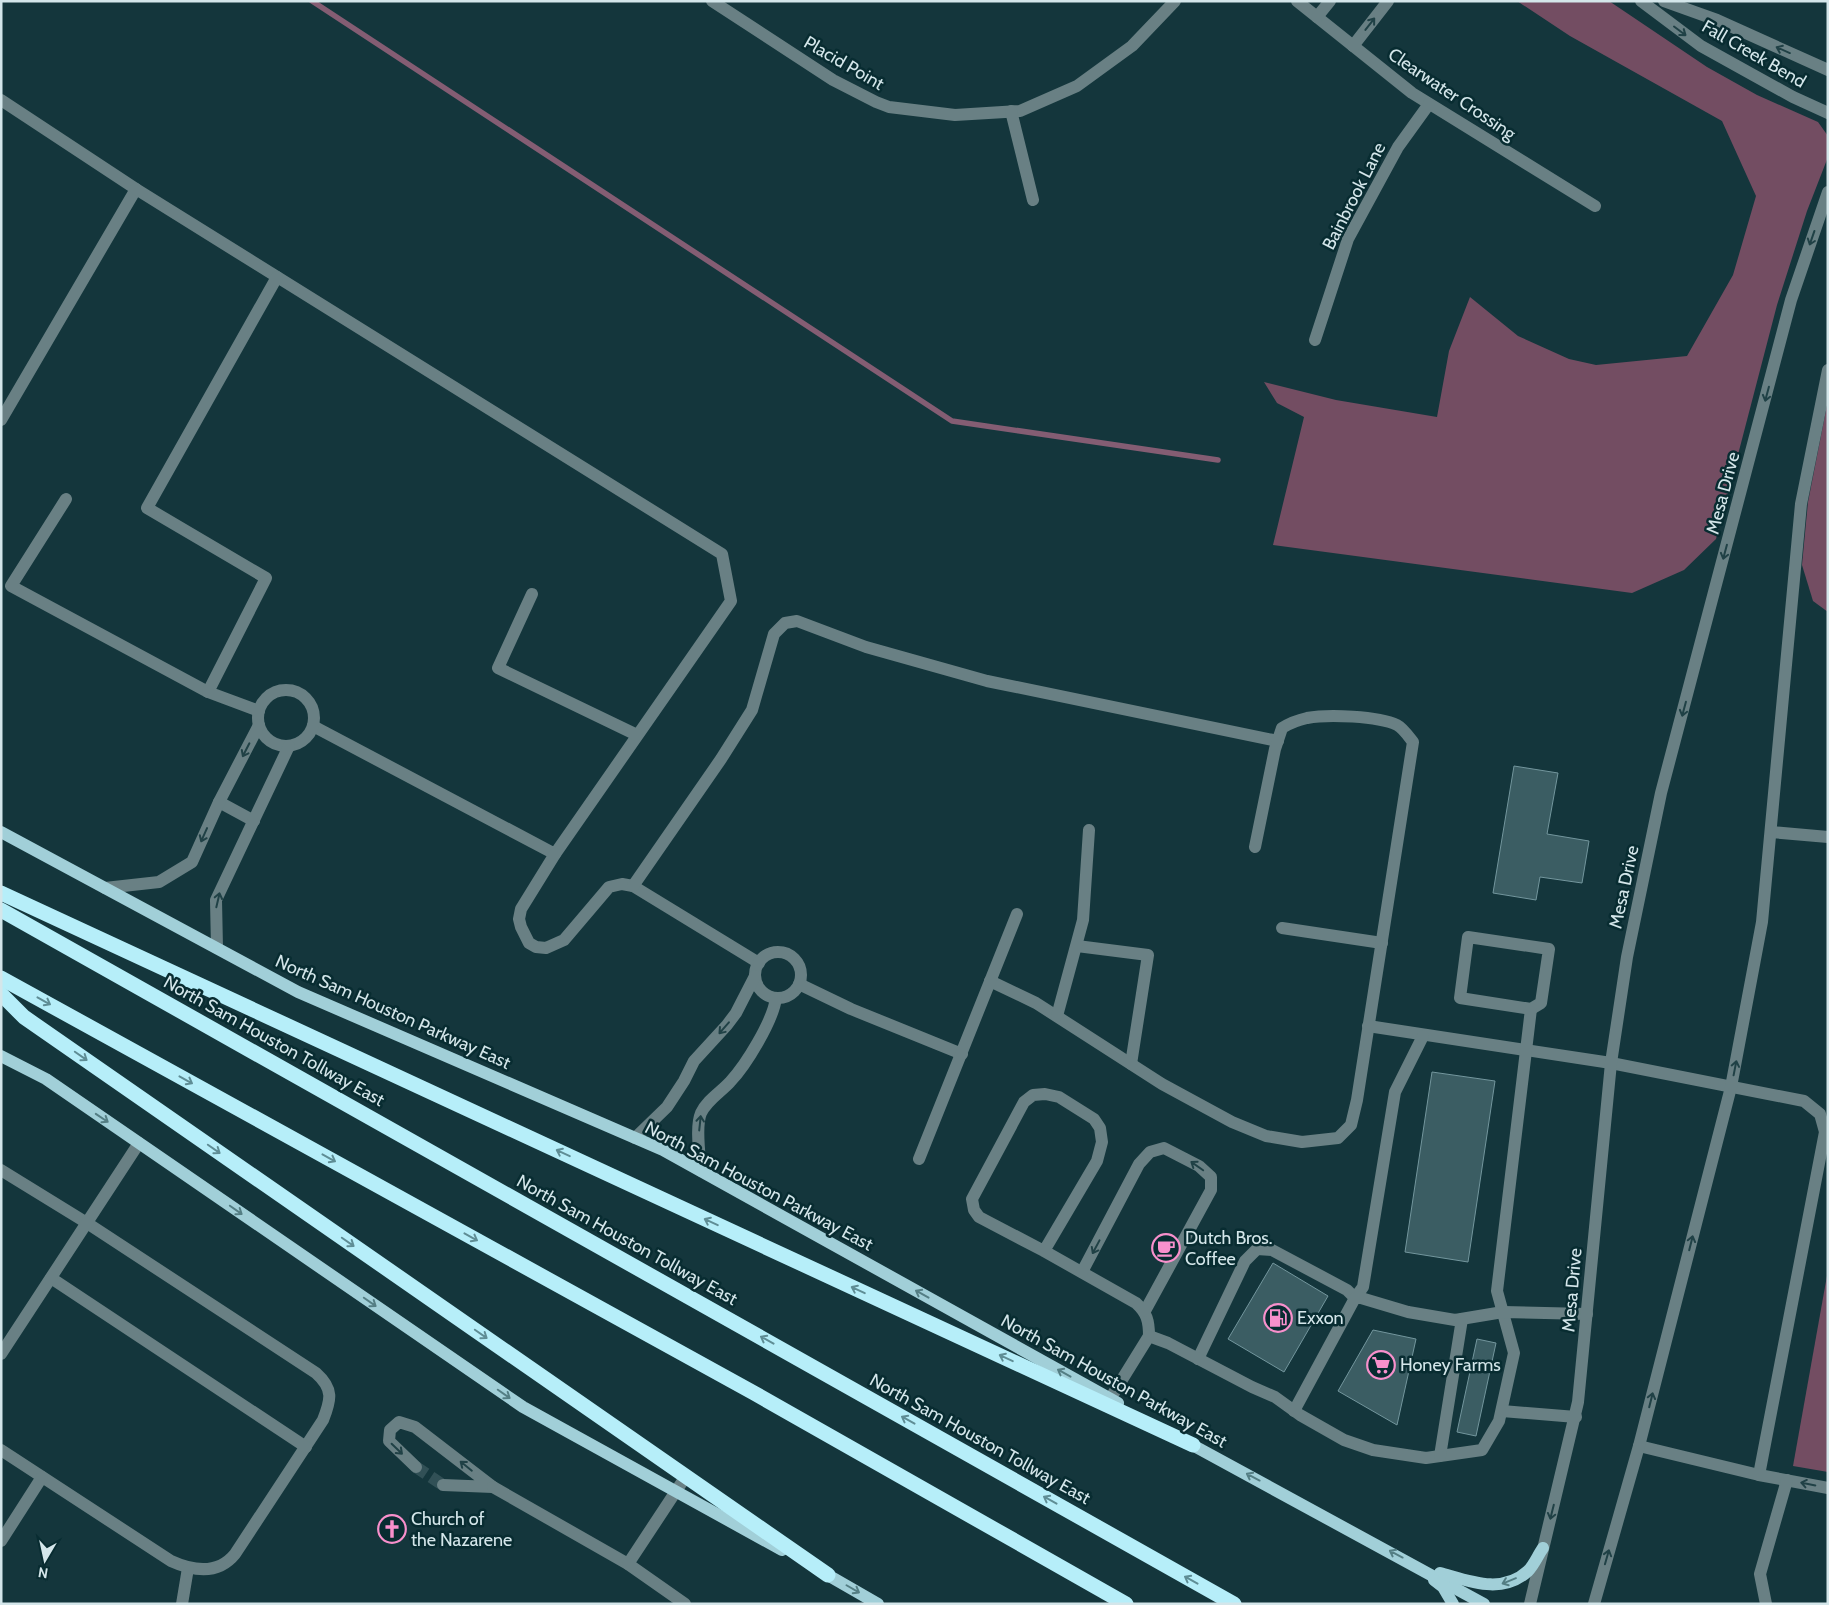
<svg xmlns="http://www.w3.org/2000/svg" width="1829" height="1605" viewBox="0 0 1829 1605" font-family="Cabin,sans-serif">
  <rect width="100%" height="100%" fill="#14363c"/>
  <g fill="#734d62">
    <polygon points="1517,1 1609,1 1707,67 1757,95 1818,122 1828,136 1828,157 1807,211 1777,305 1716,539 1684,570 1632,593 1273,545 1304,417 1277,403 1264,382 1336,400 1437,417 1449,351 1470,297 1518,336 1569,359 1596,365 1687,356 1733,275 1756,196 1722,121 1570,36"/>
    <polygon points="1828,400 1828,612 1813,601 1802,565 1808,502"/>
    <polygon points="1828,1270 1828,1472 1793,1466"/>
  </g>
  <g fill="none" stroke-linecap="round" stroke-linejoin="round">
    <polyline stroke="#845d73" stroke-width="5.5" points="312,1 952,421 1218,460"/>
  </g>
  <g fill="#3b5d63" stroke="#73969d">
    <polygon points="1514,766 1558,773 1547,834 1589,841 1582,883 1540,877 1536,900 1493,893"/>
    <polygon points="1432,1072 1495,1081 1468,1262 1405,1252"/>
    <polygon points="1273,1263 1328,1296 1284,1372 1228,1339"/>
    <polygon points="1373,1330 1416,1339 1397,1425 1338,1391"/>
    <polygon points="1477,1339 1496,1343 1476,1436 1457,1432"/>
  </g>
  <g fill="none" stroke-linecap="round" stroke-linejoin="round">
    <polyline stroke="#315056" stroke-width="12" stroke-dasharray="12 6" stroke-linecap="butt" points="416,1467 443,1485"/>
    <g stroke="#698084" stroke-width="12">
      <polyline points="712,1 833,80 876,102 889,107 955,115 1020,111 1077,86 1132,46 1175,1"/>
      <polyline points="1297,1 1412,93 1595,206"/>
      <polyline points="1641,1 1701,46 1793,97 1828,113"/>
      <polyline points="1664,1 1717,20 1828,70"/>
      <polyline points="1317,17 1330,1"/>
      <polyline points="1353,46 1388,1"/>
      <polyline points="1,100 136,189 1,420"/>
      <polyline points="1011,111 1033,200"/>
      <polyline points="136,189 722,554 731,601 555,854 313,726"/>
      <polyline points="1315,340 1348,239 1398,147 1429,104"/>
      <polyline points="66,499 11,586 208,692"/>
      <polyline points="532,594 498,668 637,735"/>
      <circle cx="286" cy="718" r="28"/>
      <polyline points="259,711 208,692 266,578 147,508 277,277"/>
      <polyline points="219,802 254,821"/>
      <polyline points="1771,832 1828,837"/>
      <polyline points="555,854 521,909 519,919 521,927 529,943 536,947 546,948 564,940 609,887 622,884 633,886 759,963"/>
      <polyline points="633,886 721,759 752,710 774,634 785,623 797,621 866,647 987,681 1278,741"/>
      <polyline points="105,888 159,882 192,862 219,802 259,725"/>
      <polyline points="1282,928 1382,943"/>
      <polygon points="1468,937 1549,949 1541,1003 1531,1009 1460,998"/>
      <polyline points="1077,946 1148,955 1131,1064"/>
      <polyline points="217,948 216,900 289,746"/>
      <circle cx="778" cy="975" r="23"/>
      <path d="M 990,981 L 1036,1003 L 1162,1084 L 1232,1122 L 1266,1136 L 1302,1142 L 1338,1138 L 1351,1125 L 1357,1100 L 1413,742 C 1409,737 1403,728 1397,725 C 1378,716 1328,714 1307,718 C 1298,720 1290,723 1282,728 L 1275,749 L 1255,847"/>
      <polyline points="799,984 851,1009 962,1054"/>
      <polyline points="1057,1016 1083,920 1089,830"/>
      <polyline points="1368,1026 1611,1063 1804,1101 1820,1114 1825,1132 1759,1475"/>
      <polyline points="635,1138 667,1107 684,1081 694,1061 727,1025 736,1013 755,976"/>
      <polyline points="919,1159 1017,914"/>
      <path d="M 1,1170 L 87,1223 L 316,1373 C 334,1389 331,1400 323,1420 L 235,1554 C 218,1575 193,1571 171,1561 L 1,1450"/>
      <path d="M 701,1171 C 700,1156 695,1127 701,1113 C 707,1100 721,1092 730,1082 C 746,1065 773,1021 776,998"/>
      <path d="M 1044,1251 L 1097,1161 L 1102,1142 L 1100,1128 L 1094,1119 L 1059,1097 L 1045,1094 L 1033,1095 L 1024,1102 L 972,1199 L 974,1210 L 979,1217 L 1044,1251 L 1136,1303 C 1147,1313 1149,1321 1149,1336"/>
      <polyline points="1082,1272 1139,1164 1150,1152 1164,1148 1199,1166 1211,1177 1211,1190 1145,1311"/>
      <polyline points="51,1278 306,1447"/>
      <polyline points="1,1354 139,1143"/>
      <polyline points="1198,1359 1245,1261 1257,1249 1272,1250 1347,1290 1355,1298 1363,1287 1395,1092 1423,1036"/>
      <polyline points="1110,1399 1149,1336 1168,1343 1252,1387 1275,1397 1300,1415 1344,1440 1373,1450 1426,1458 1482,1450 1499,1421 1514,1353 1497,1291 1531,1009"/>
      <polyline points="1294,1411 1355,1298 1361,1298 1408,1312 1455,1320 1503,1312 1587,1314"/>
      <polyline points="1502,1411 1576,1417"/>
      <polyline points="1639,1446 1759,1475 1828,1488"/>
      <polyline points="1440,1456 1462,1319"/>
      <polyline points="416,1467 389,1441 390,1430 399,1422 415,1427 493,1487 443,1485"/>
      <polyline points="493,1487 628,1564 686,1476"/>
      <polyline points="1,1541 42,1477"/>
      <polyline points="628,1564 685,1604"/>
      <polyline points="182,1604 188,1568"/>
      <polyline points="1530,1604 1578,1402 1611,1063 1627,957 1661,793 1791,300 1828,192"/>
      <polyline points="1594,1604 1639,1446 1731,1087 1762,922 1801,504 1828,370"/>
      <polyline points="1766,1604 1760,1574 1787,1480"/>
    </g>
    <g stroke="#a1cfd8" stroke-width="12">
      <polyline points="1,832 298,992 663,1150 1118,1403"/>
      <polyline points="1,1056 46,1079 523,1407 782,1550"/>
      <polyline points="1185,1441 1484,1604"/>
      <polyline points="819,1570 878,1604"/>
      <path d="M 1440,1573 C 1469,1581 1502,1595 1528,1571 C 1534,1565 1538,1555 1543,1548"/>
      <polyline points="1434,1580 1443,1587 1453,1604"/>
    </g>
    <g stroke="#b6eef9" stroke-width="15">
      <polyline points="1,893 1193,1445"/>
      <polyline points="1,910 1234,1604"/>
      <polyline points="1,978 754,1393 1126,1604"/>
      <polyline points="1,994 24,1017 828,1575"/>
    </g>
  </g>
  <defs><path id="oneway-shaft" d="M-6 0H5M1.5-3L5.5 0L1.5 3" fill="none" stroke-width="1.6" stroke-linecap="round" stroke-linejoin="round" transform="scale(1.25)"/></defs>
  <g stroke="#204146">
    <use href="#oneway-shaft" transform="translate(1370 24) rotate(-52)"/>
    <use href="#oneway-shaft" transform="translate(1680 31) rotate(37)"/>
    <use href="#oneway-shaft" transform="translate(1783 50) rotate(-156)"/>
    <use href="#oneway-shaft" transform="translate(1812 238) rotate(109)"/>
    <use href="#oneway-shaft" transform="translate(1767 394) rotate(105)"/>
    <use href="#oneway-shaft" transform="translate(1725 552) rotate(105)"/>
    <use href="#oneway-shaft" transform="translate(1684 709) rotate(105)"/>
    <use href="#oneway-shaft" transform="translate(246 750) rotate(117)"/>
    <use href="#oneway-shaft" transform="translate(204 835) rotate(114)"/>
    <use href="#oneway-shaft" transform="translate(218 900) rotate(-77)"/>
    <use href="#oneway-shaft" transform="translate(724 1028) rotate(131)"/>
    <use href="#oneway-shaft" transform="translate(1735 1068) rotate(-79)"/>
    <use href="#oneway-shaft" transform="translate(700 1123) rotate(-84)"/>
    <use href="#oneway-shaft" transform="translate(1197 1166) rotate(-145)"/>
    <use href="#oneway-shaft" transform="translate(1691 1243) rotate(-76)"/>
    <use href="#oneway-shaft" transform="translate(1096 1247) rotate(118)"/>
    <use href="#oneway-shaft" transform="translate(1651 1400) rotate(-76)"/>
    <use href="#oneway-shaft" transform="translate(397 1449) rotate(44)"/>
    <use href="#oneway-shaft" transform="translate(466 1466) rotate(-141)"/>
    <use href="#oneway-shaft" transform="translate(1808 1484) rotate(-169)"/>
    <use href="#oneway-shaft" transform="translate(1552 1512) rotate(104)"/>
    <use href="#oneway-shaft" transform="translate(1607 1557) rotate(-74)"/>
  </g>
  <g stroke="#5f8d95">
    <use href="#oneway-shaft" transform="translate(44 1001) rotate(29)"/>
    <use href="#oneway-shaft" transform="translate(81 1056) rotate(35)"/>
    <use href="#oneway-shaft" transform="translate(186 1080) rotate(29)"/>
    <use href="#oneway-shaft" transform="translate(214 1149) rotate(35)"/>
    <use href="#oneway-shaft" transform="translate(563 1153) rotate(-155)"/>
    <use href="#oneway-shaft" transform="translate(329 1158) rotate(29)"/>
    <use href="#oneway-shaft" transform="translate(711 1222) rotate(-155)"/>
    <use href="#oneway-shaft" transform="translate(471 1237) rotate(29)"/>
    <use href="#oneway-shaft" transform="translate(348 1242) rotate(35)"/>
    <use href="#oneway-shaft" transform="translate(858 1290) rotate(-155)"/>
    <use href="#oneway-shaft" transform="translate(481 1334) rotate(35)"/>
    <use href="#oneway-shaft" transform="translate(767 1340) rotate(-151)"/>
    <use href="#oneway-shaft" transform="translate(1006 1358) rotate(-155)"/>
    <use href="#oneway-shaft" transform="translate(908 1420) rotate(-151)"/>
    <use href="#oneway-shaft" transform="translate(1050 1500) rotate(-151)"/>
    <use href="#oneway-shaft" transform="translate(1191 1580) rotate(-151)"/>
  </g>
  <g stroke="#547e84">
    <use href="#oneway-shaft" transform="translate(102 1118) rotate(34)"/>
    <use href="#oneway-shaft" transform="translate(236 1210) rotate(35)"/>
    <use href="#oneway-shaft" transform="translate(922 1294) rotate(-151)"/>
    <use href="#oneway-shaft" transform="translate(370 1302) rotate(35)"/>
    <use href="#oneway-shaft" transform="translate(1064 1373) rotate(-151)"/>
    <use href="#oneway-shaft" transform="translate(504 1394) rotate(35)"/>
    <use href="#oneway-shaft" transform="translate(1253 1477) rotate(-152)"/>
    <use href="#oneway-shaft" transform="translate(1396 1554) rotate(-152)"/>
    <use href="#oneway-shaft" transform="translate(1509 1581) rotate(158)"/>
    <use href="#oneway-shaft" transform="translate(853 1589) rotate(30)"/>
  </g>
  <defs>
    <symbol id="cafe-ring" viewBox="-11 -11 22 22"><circle r="9.5" fill="#082c31" stroke="#f890cc" stroke-width="1.5"/><path d="M-5.5-4.5H6V0H3Q3 3.5 0 3.5H-2.5Q-5.5 3.5-5.5 0ZM3-3.2v2h1.7v-2ZM-6 4.5H4V6H-6Z" fill="#f890cc"/></symbol>
    <symbol id="fuel-ring" viewBox="-11 -11 22 22"><circle r="9.5" fill="#082c31" stroke="#f890cc" stroke-width="1.5"/><path d="M-5.5-6h7V0h2V4h1.3V-2.5L3-4.5l.8-.8L6-3V5H2.5V1h-1V6h-7ZM-4.2-4.7v3.2H.2V-4.7Z" fill="#f890cc"/></symbol>
    <symbol id="supermarket-ring" viewBox="-11 -11 22 22"><circle r="9.5" fill="#082c31" stroke="#f890cc" stroke-width="1.5"/><path d="M-6-5.5h2.5l.6 2H6L4.5 2H-2.5L-4.4-4H-6ZM-1.5 3.2a1.3 1.3 0 1 0 .1 0ZM3 3.2a1.3 1.3 0 1 0 .1 0Z" fill="#f890cc"/></symbol>
    <symbol id="church-ring" viewBox="-11 -11 22 22"><circle r="9.5" fill="#082c31" stroke="#f890cc" stroke-width="1.5"/><path d="M-1.2-6h2.4v3.5h3.3v2.4h-3.3V6h-2.4V-.1h-3.3v-2.4h3.3Z" fill="#f890cc"/></symbol>
  </defs>
  <g fill-rule="evenodd">
    <use href="#cafe-ring" x="1150" y="1232" width="32" height="32"/>
    <use href="#fuel-ring" x="1262" y="1302" width="32" height="32"/>
    <use href="#supermarket-ring" x="1365" y="1349" width="32" height="32"/>
    <use href="#church-ring" x="376" y="1513" width="32" height="32"/>
  </g>
  <g text-anchor="middle" stroke-width="5" stroke-linejoin="round" paint-order="stroke">
    <g font-size="18" fill="#d4e6ea" stroke="#082c31">
      <text transform="translate(1754 54) rotate(30)" y="6">Fall Creek Bend</text>
      <text transform="translate(844 63) rotate(30)" y="6">Placid Point</text>
      <text transform="translate(1452 94) rotate(34)" y="6">Clearwater Crossing</text>
      <text transform="translate(1354 196) rotate(-63)" y="6">Bainbrook Lane</text>
      <text transform="translate(1723 493) rotate(-75)" y="6">Mesa Drive</text>
      <text transform="translate(1624 887) rotate(-78)" y="6">Mesa Drive</text>
      <text transform="translate(393 1012) rotate(24)" y="6">North Sam Houston Parkway East</text>
      <text transform="translate(274 1041) rotate(29)" y="6">North Sam Houston Tollway East</text>
      <text transform="translate(759 1186) rotate(28)" y="6">North Sam Houston Parkway East</text>
      <text transform="translate(627 1240) rotate(29)" y="6">North Sam Houston Tollway East</text>
      <text transform="translate(1572 1290) rotate(-85)" y="6">Mesa Drive</text>
      <text transform="translate(1114 1381) rotate(29)" y="6">North Sam Houston Parkway East</text>
      <text transform="translate(980 1439) rotate(29)" y="6">North Sam Houston Tollway East</text>
    </g>
    <g font-size="18" fill="#d4e6ea" stroke="#082c31" text-anchor="start">
      <text x="1185" y="1244">Dutch Bros.<tspan x="1185" dy="21">Coffee</tspan></text>
      <text x="1297" y="1324">Exxon</text>
      <text x="1400" y="1371">Honey Farms</text>
      <text x="411" y="1525">Church of<tspan x="411" dy="21">the Nazarene</tspan></text>
    </g>
  </g>
  <rect width="1829" height="1605" fill="none" stroke="#d4e6ea" stroke-width="5"/>
  <g transform="translate(45 1560) rotate(189)" stroke="#082c31" stroke-width="4" paint-order="stroke">
  <path d="M0-4L9 19L0 12L-9 19Z" fill="#d4e6ea"/>
  <text y="-8" font-size="14" font-weight="bold" text-anchor="middle" fill="#d4e6ea">N</text>
  </g>
</svg>
